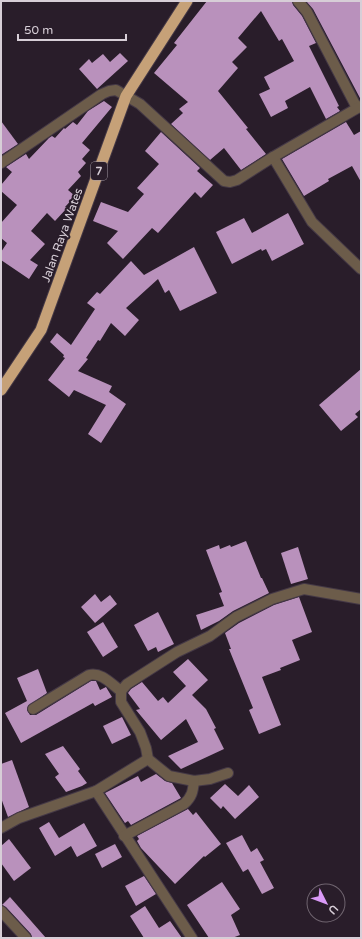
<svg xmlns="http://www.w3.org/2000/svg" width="362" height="939" viewBox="0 0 362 939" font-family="'Varela Round',sans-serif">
  <rect width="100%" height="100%" fill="#291d2a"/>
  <g fill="#b991bc">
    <polygon points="207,1 292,1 293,5 302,16 316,43 309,46 339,106 337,107 340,111 326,119 310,87 285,101 288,108 271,117 259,94 270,89 264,77 294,61 282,39 279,41 261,11 238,38 247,47 232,62 238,68 218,91 248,128 246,129 266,154 241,170 224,148 210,160 171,124 183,113 179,109 188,102 154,73 177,45 174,43"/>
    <polygon points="306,1 361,1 361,100 313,9"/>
    <polygon points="120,53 128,61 97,89 79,69 89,59 92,63 103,54 110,62"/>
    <polygon points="104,101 112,107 82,143 90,150 82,159 86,163 78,172 81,176 68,190 75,196 65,207 67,208 55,221 47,213 31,231 45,244 30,260 38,265 29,279 1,260 1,252 7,243 1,238 1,223 17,205 1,191 1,185 12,172 6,167 26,154 29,159 49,138 52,136 55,138 64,128 65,129 73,122 77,125 88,111"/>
    <polygon points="1,121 18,144 1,155"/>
    <polygon points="346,122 354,135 361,131 361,182 352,166 328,179 329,181 304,196 282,159"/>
    <polygon points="161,132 200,168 197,171 213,185 201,198 195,192 158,233 152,228 123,259 107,243 118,231 93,221 101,202 128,212 144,194 137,188 159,164 145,151"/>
    <polygon points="288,213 304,244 272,261 266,249 262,251 261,249 232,264 216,232 244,218 252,233"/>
    <polygon points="194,247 217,293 180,311 169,290 165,293 158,279 126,308 139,320 125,336 111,323 100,341 98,340 86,358 88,359 78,371 112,386 109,392 126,404 101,443 88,434 106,405 74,390 69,397 48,380 65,358 63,357 64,355 50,342 57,333 71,345 95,309 87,303 97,292 100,294 131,261 144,275"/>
    <polygon points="361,369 361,409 355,414 358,417 341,431 319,405"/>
    <polygon points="246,541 261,578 262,578 269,593 233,611 219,621 201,630 196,615 224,606 219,593 222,592 206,550 219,545 220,549 230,545 231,547"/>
    <polygon points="298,547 308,579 291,584 281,553"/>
    <polygon points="95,594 101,602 110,595 117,604 95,623 81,607"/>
    <polygon points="299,597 312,632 292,640 300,660 280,668 281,670 262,677 281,725 259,734 249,710 253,708 229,649 231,649 225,633 239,623 274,605"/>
    <polygon points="158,612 174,644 158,652 156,647 148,651 134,625"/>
    <polygon points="103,622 118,647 103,657 87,632"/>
    <polygon points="188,659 208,680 192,695 206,709 216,728 214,729 224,749 181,769 168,756 198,742 186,719 161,740 136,710 140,709 128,693 131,689 142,682 158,701 163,697 168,703 186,686 173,672"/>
    <polygon points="38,669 47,693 28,706 27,710 30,715 36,715 91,681 96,681 100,690 106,687 112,697 95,706 93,703 21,743 5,713 27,701 17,678"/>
    <polygon points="122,717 131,735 112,744 103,726"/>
    <polygon points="63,746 80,769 78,771 87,783 82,786 66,792 55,777 59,774 45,754"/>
    <polygon points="12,760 29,807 8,817 1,798 1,764"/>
    <polygon points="156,774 165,781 172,783 181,798 131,825 128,821 125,823 105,793 138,776 141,782"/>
    <polygon points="225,784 238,796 249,785 259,797 235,819 223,806 221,809 210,798"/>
    <polygon points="188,809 193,815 196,812 221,844 205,857 204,856 175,884 141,848 137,841 139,839 137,836"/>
    <polygon points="49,822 59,838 84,823 97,846 77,857 71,846 55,856 39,828"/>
    <polygon points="242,835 251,852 257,848 264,860 260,862 274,888 262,894 248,869 243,872 226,843"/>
    <polygon points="9,839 31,868 14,881 1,863 1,846"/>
    <polygon points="115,844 122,857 102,868 95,854"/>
    <polygon points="144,876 156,894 136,906 125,886"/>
    <polygon points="222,882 240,909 231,915 240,935 232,938 209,938 187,905"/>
    <polygon points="10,897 46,938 32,938 31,934 6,907 2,905"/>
    <polygon points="145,906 159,928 170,921 182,938 144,938 130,916"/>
  </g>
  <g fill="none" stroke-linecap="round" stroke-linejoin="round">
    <defs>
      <g id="minor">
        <polyline points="298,1 307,12 357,108"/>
        <polyline points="273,157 312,222 361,269"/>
        <polyline points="1,163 102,94 109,91 116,90 140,104 224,181 230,182 237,180 273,157 361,106"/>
        <path d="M 33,709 L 89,675 C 102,672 111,684 121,691"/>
        <polyline points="228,773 210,779 194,781 169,776 148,759 146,748 140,732 121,702 121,691 127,684 177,652 210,636 236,617 272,599 304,589 361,599"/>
        <polyline points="96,791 192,938"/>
        <polyline points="1,828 19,818 96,791 148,759"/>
        <path d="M 124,836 L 184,804 C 192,797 193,791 194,781"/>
        <polyline points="1,911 26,938"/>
      </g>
      <polyline id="trunk" points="1,390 41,330 126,96 187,1"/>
    </defs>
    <use href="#minor" stroke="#453946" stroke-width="12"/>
    <use href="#trunk" stroke="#453946" stroke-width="13"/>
    <use href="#minor" stroke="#6c5c4a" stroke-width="10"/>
    <use href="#trunk" stroke="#c6a178" stroke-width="11"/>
  </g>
  <g text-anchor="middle" stroke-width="4" stroke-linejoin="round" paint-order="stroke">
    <rect fill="#291d2a" stroke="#a399a3" stroke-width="1" x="91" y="162" width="16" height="18" rx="3"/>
    <g font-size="11" font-weight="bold" fill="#d7ced7">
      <text x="99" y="175">7</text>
    </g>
    <g font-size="12" fill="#d7ced7" stroke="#291d2a">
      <text transform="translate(62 235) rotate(-70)" y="4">Jalan Raya Wates</text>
    </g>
  </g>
  <rect width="362" height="939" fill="none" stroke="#d7ced7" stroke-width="4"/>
  <g transform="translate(326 903) rotate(132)"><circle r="19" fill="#291d2a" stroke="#6f646f"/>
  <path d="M0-3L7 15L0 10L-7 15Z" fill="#da9af7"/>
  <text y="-6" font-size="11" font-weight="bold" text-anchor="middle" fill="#d7ced7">U</text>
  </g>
  <path d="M18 34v6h108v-6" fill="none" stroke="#d7ced7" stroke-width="2"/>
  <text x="24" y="34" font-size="12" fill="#d7ced7" stroke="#291d2a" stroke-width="3" paint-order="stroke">50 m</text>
</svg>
